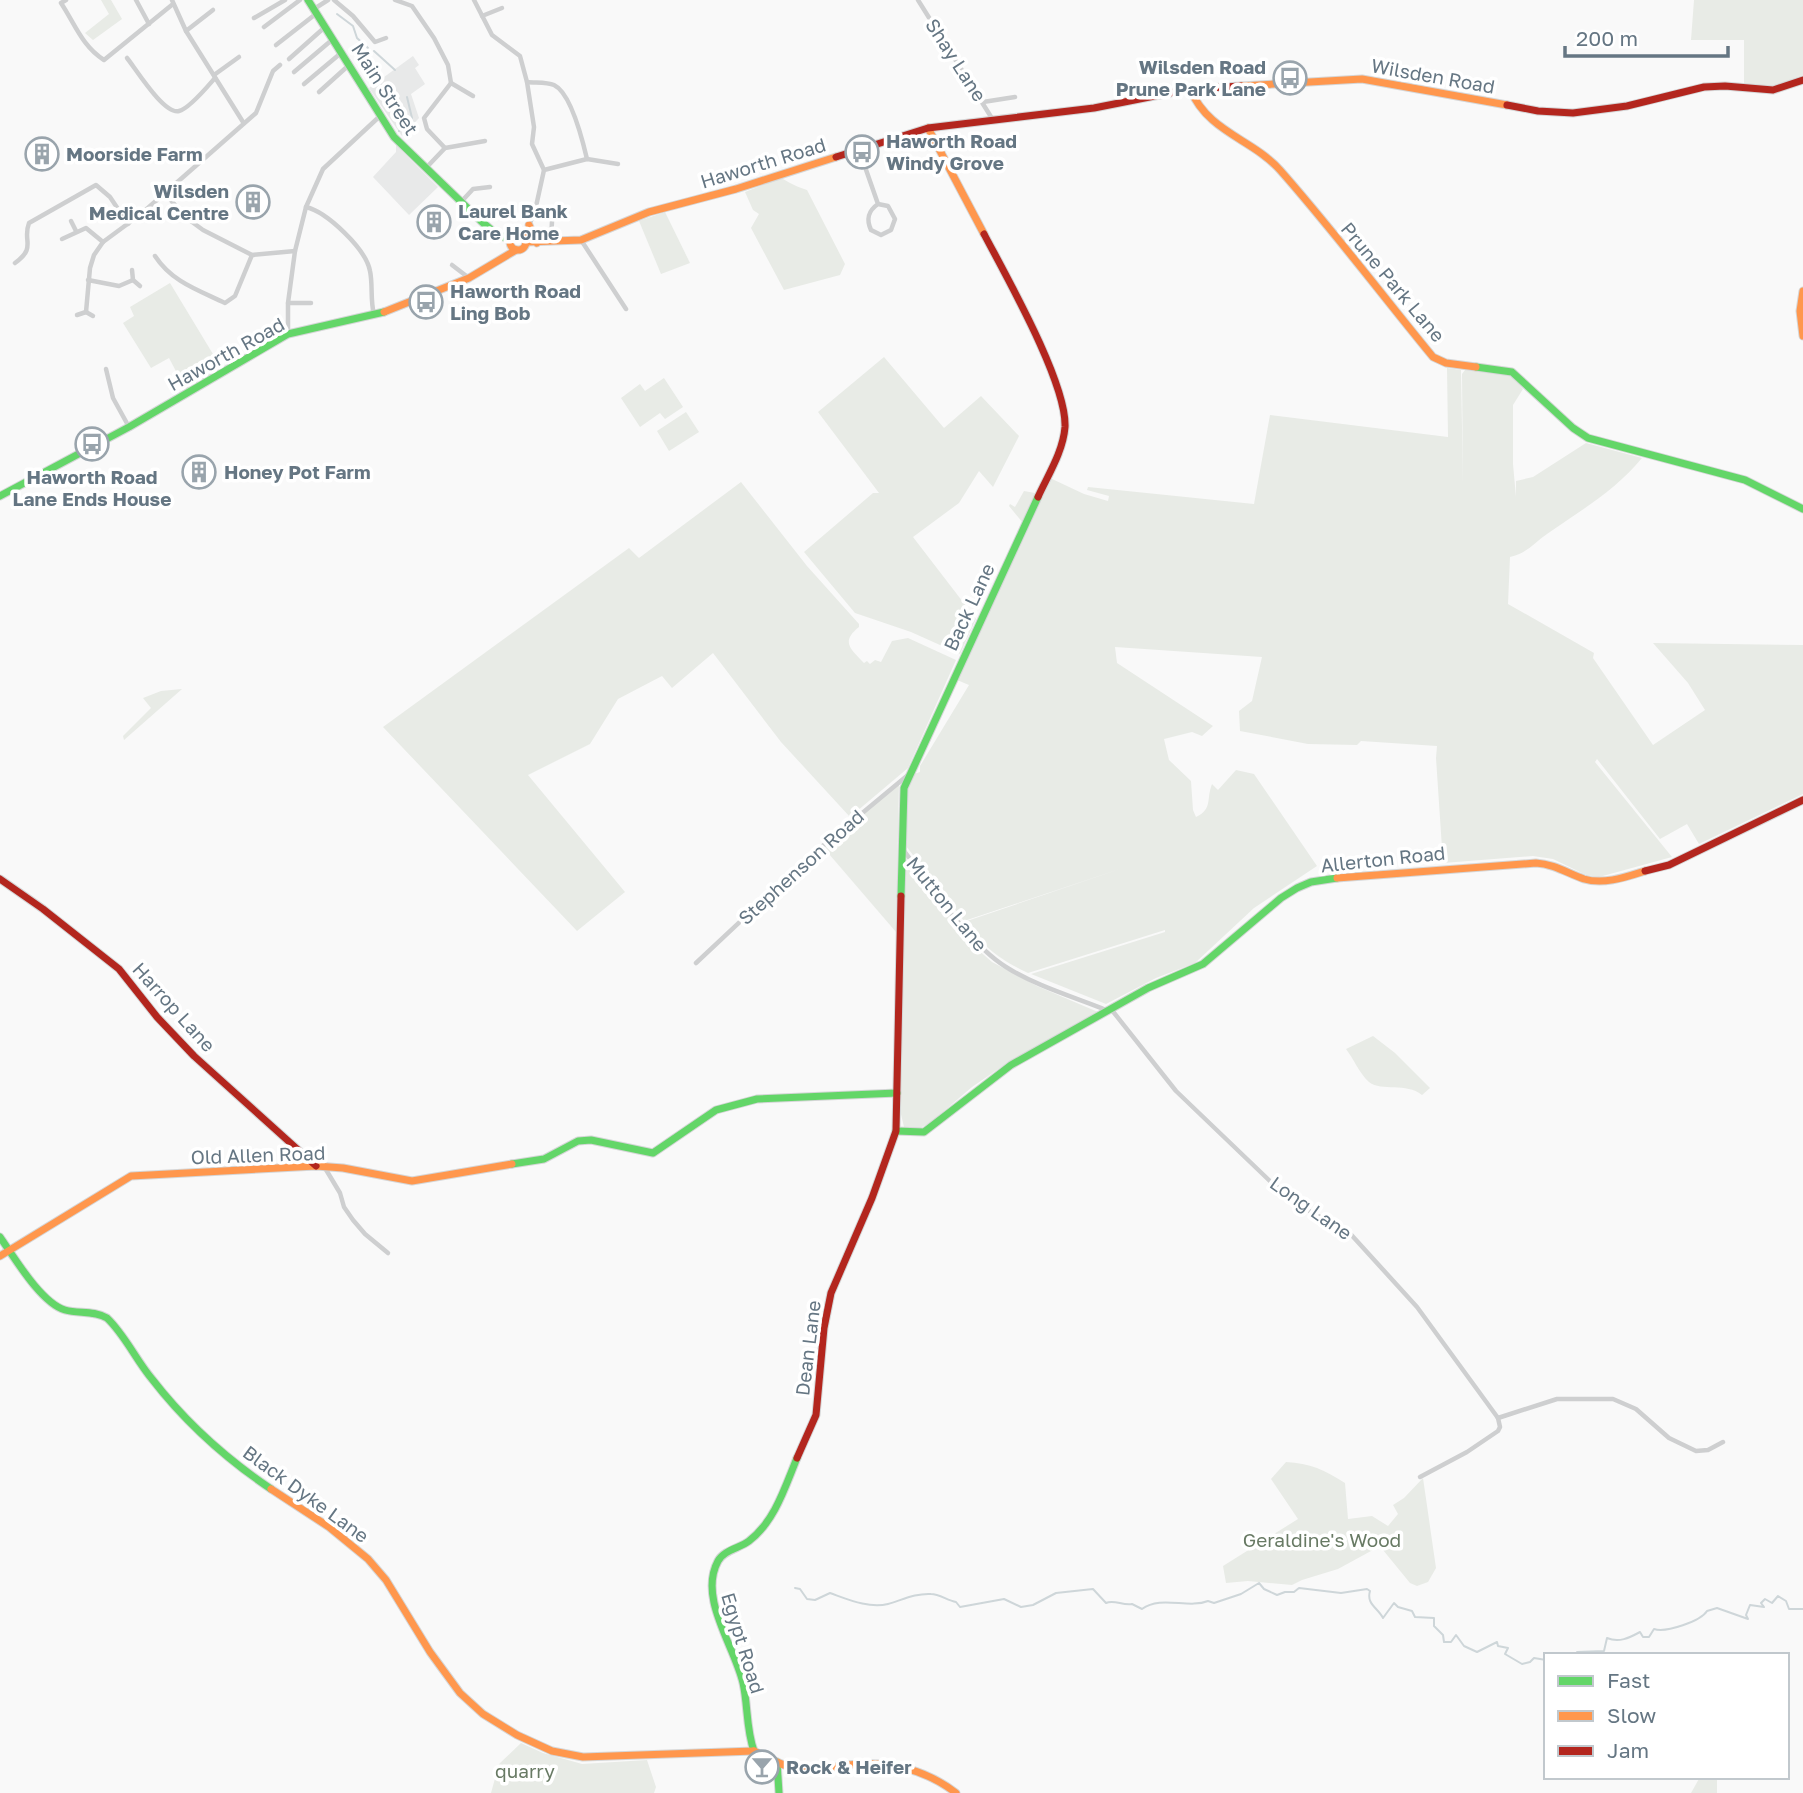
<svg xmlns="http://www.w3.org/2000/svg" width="1803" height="1793" viewBox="0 0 1803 1793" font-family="'Golos Text',sans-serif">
  <rect width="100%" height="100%" fill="#f9f9f9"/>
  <g fill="#e8e9e9">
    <polygon points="413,56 419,65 415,68 425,84 411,94 419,118 402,136 369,88"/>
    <polygon points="396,145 438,187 409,215 373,177 396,152"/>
  </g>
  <g fill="#e8ebe6">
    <polygon points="101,0 111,0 122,19 93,40 85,33 109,14"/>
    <polygon points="1694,0 1803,0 1803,75 1770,87 1744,85 1744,40 1691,40"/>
    <path d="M 781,178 C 790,183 797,187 807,190 L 845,264 L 840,275 L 784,290 L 751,228 L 759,214 L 753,210 L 745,192 Z"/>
    <polygon points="665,212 690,263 661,274 639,221"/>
    <polygon points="170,283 222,369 186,390 169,358 151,368 123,323 134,316 130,307"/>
    <polygon points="884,357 944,428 981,396 1019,436 993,487 979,471 959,503 913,537 976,619 960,654 911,632 855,613 804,552 873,493 879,493 818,412"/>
    <path d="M 1447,368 L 1461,370 L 1463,485 L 1462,374 L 1465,370 L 1512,376 L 1523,389 L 1513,405 L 1513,464 L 1516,497 L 1516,481 L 1533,477 L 1586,443 L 1642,458 C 1616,490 1580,511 1547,534 C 1534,543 1526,554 1510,557 L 1508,604 L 1594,653 L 1593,658 L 1653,745 L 1705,710 L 1688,683 L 1653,643 L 1803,645 L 1803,794 L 1699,844 L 1687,824 L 1660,839 L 1597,759 L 1595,762 L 1672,857 L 1599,877 L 1586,875 L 1553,859 L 1533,856 L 1443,863 L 1436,758 L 1437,746 L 1361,741 L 1357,745 L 1308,744 L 1240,731 L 1239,711 L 1252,701 L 1262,657 L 1115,647 L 1117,663 L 1213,726 L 1202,736 L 1192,732 L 1164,739 L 1169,760 L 1191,781 L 1193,810 L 1196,817 C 1213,809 1206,799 1212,784 L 1218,790 L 1236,770 L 1254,774 L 1317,866 L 1254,908 L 1195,963 L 1156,978 L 1106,1004 L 1031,974 L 1165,932 L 1165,930 L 1028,973 C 998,959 985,947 964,922 L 1123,868 L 964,921 L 906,846 L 908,786 L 914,774 L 920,772 L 920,766 L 969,685 L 957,680 L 1050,478 L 1084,494 L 1108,501 L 1109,496 L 1087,490 L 1088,487 L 1254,504 L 1270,415 L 1448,437 Z"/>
    <polygon points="664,378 683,407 665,419 660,413 640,427 621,398 640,384 645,391"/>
    <polygon points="686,412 699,432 669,451 657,431"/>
    <path d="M 741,482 L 807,566 L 859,624 L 859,627 C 840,642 851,649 864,663 L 867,661 L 870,664 L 875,660 L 881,662 L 892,641 L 908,638 L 956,660 L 908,768 L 850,817 L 781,742 L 713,653 L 672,688 L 662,676 L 618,699 L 590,744 L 528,775 L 625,892 L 577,931 L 383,727 L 629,548 L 639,558 Z"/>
    <polygon points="1024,491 1035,493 1023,523 1009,506 1010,504 1015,507"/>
    <polygon points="182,689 124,740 123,736 151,708 143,698 161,691"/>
    <polygon points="899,782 896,932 823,847"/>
    <polygon points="906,860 976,948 992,962 1037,986 1098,1012 1010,1061 972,1087 930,1123 918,1129 904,1127 900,1110"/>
    <path d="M 1373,1036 L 1395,1053 L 1430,1088 L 1422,1095 C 1406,1082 1382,1092 1369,1082 C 1360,1074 1353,1058 1346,1049 Z"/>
    <path d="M 1286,1462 C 1310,1463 1325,1470 1345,1483 L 1348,1519 L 1372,1516 L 1388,1526 L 1398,1514 L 1393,1505 L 1404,1498 L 1423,1478 L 1436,1568 L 1428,1582 L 1417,1586 L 1410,1583 L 1383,1550 L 1382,1545 L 1338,1569 L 1302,1580 L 1292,1585 L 1248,1581 L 1226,1583 L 1223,1566 L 1298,1519 L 1271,1479 Z"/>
    <polygon points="521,1743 543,1753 582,1764 647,1760 656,1787 654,1793 491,1793 499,1764"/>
    <polygon points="1700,1777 1717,1777 1717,1793 1691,1793"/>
  </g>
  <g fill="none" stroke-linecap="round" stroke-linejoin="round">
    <g stroke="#ced6d9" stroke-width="2">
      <polyline points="337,14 353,26 357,38 368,48"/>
      <polyline points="374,51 395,70"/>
      <polyline points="399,131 412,118 407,97"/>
      <path d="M 795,1588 L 800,1589 L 807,1599 L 815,1600 L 830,1593 C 847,1599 869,1609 888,1604 C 902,1600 916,1593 931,1594 C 939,1594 947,1600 956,1602 L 960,1607 L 1004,1599 L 1021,1607 L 1033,1605 L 1056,1593 L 1093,1589 L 1106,1603 C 1114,1599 1123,1606 1132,1604 L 1142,1609 C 1161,1595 1188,1609 1208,1601 L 1214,1603 L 1241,1594 L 1259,1583 L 1264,1589 L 1277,1595 L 1285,1592 L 1294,1592 L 1299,1588 L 1341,1593 L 1367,1589 L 1370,1591 C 1366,1604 1378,1608 1383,1618 L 1394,1603 L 1398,1607 L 1412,1611 L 1415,1617 L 1434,1618 L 1434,1626 L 1443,1635 L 1444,1642 L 1451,1642 L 1456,1635 L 1464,1646 L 1477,1652 L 1497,1642 L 1498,1646 L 1508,1648 L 1505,1654 L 1522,1664 L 1530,1662 L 1534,1658 L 1546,1660"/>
      <path d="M 1575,1655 L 1577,1652 L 1604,1651 L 1607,1638 C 1619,1643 1629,1638 1640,1632 L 1643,1637 L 1649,1637 L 1654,1629 C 1666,1633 1701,1621 1707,1611 L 1717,1608 L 1748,1619 L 1746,1615 L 1750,1605 L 1764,1607 L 1761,1603 L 1765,1599 L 1772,1603 L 1778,1596 L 1786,1601 L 1789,1609 L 1803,1609"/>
    </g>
    <defs>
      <g id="fast">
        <polyline points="308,0 394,137 481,221 495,233 510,240"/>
        <polyline points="1476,367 1512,372 1573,428 1588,438 1745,480 1803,509"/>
        <polyline points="0,496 129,427 288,334 384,312"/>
        <polyline points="901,896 904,788 1038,497"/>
        <polyline points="896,1131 924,1132 1011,1065 1148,988 1203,964 1281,898 1297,888 1311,882 1337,878"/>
        <polyline points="512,1164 544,1159 578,1141 591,1140 653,1153 716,1110 757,1099 897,1093"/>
        <path d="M 0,1237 C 14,1257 41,1303 65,1310 C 79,1314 93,1310 107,1318 C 125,1335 136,1360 152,1379 C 186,1423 225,1458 271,1489"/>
        <path d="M 754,1751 C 746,1729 748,1705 743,1683 C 734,1645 698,1598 718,1561 C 724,1550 740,1548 749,1541 C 775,1521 785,1487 797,1458"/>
        <polyline points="777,1762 779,1793"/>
      </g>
      <g id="slow">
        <polyline points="1241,86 1362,79 1507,105"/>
        <path d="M 1190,89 C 1209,133 1251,138 1280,170 C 1333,230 1382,295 1433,357 L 1446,363 L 1476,367"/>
        <polyline points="928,128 984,234"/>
        <polyline points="529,225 537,243"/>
        <circle cx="518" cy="242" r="8"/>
        <polyline points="526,242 581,240 649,212 736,189 836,157"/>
        <polyline points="1803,291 1800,311 1803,336"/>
        <polyline points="384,312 469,278 516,250"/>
        <path d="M 1337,878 L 1536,863 C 1554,864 1567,873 1584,879 C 1604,885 1626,877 1645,871"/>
        <polyline points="0,1256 131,1176 316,1166 343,1168 412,1181 512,1164"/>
        <polyline points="271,1489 329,1527 368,1559 386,1580 430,1652 460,1693 483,1714 517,1735 552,1751 583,1757 754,1751"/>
        <path d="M 754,1751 C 769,1758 783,1767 799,1769 C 816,1771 832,1767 848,1765 C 887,1760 925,1769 956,1793"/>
      </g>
      <g id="jam">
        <polyline points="1507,105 1538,111 1573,113 1627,106 1704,87 1725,86 1773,90 1803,80"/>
        <polyline points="836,157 928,128 1094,108 1190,89 1241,86"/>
        <path d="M 984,234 C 1006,276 1067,383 1065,427 C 1063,452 1048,475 1038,497"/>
        <polyline points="1645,871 1669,865 1803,800"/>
        <polyline points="0,879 43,909 119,969 157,1017 194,1056 316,1166"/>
        <polyline points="797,1458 816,1415 824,1328 831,1293 872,1198 896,1131 901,896"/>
      </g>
    </defs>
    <use href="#fast" stroke="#d5d6d7" stroke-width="9"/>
    <use href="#slow" stroke="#d5d6d7" stroke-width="9"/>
    <use href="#jam" stroke="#d5d6d7" stroke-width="9"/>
    <g stroke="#cecfd0" stroke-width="4.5">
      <path d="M 66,0 L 61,3 C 75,24 82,46 104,60 L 173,4"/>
      <polyline points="136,0 149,24"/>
      <polyline points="172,0 186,31 243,122"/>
      <polyline points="334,0 353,16 375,42 386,38"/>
      <polyline points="395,0 412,6 434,38 448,65 451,83"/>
      <polyline points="474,0 492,35 520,56 527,82 534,127 532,144 544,170 535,211 524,237"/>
      <polyline points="918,0 993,120"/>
      <polyline points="314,9 328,0"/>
      <polyline points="482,16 502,8"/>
      <polyline points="254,18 285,0"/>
      <polyline points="264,27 300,0"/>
      <polyline points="186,31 213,10"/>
      <polyline points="276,45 317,13"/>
      <path d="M 127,58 C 136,69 164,115 179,111 C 189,109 208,86 215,78"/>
      <polyline points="289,59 325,27"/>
      <polyline points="294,72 333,39"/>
      <polyline points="214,75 239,57"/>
      <path d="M 527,82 C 535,83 547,82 554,85 C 571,93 583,142 587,159"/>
      <polyline points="304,84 341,53"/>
      <polyline points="319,92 349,65"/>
      <polyline points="983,102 1015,97"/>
      <polyline points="445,148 427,129 424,118 451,83 473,96"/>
      <polyline points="850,153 855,163 864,164 872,156 870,145"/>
      <path d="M 864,164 L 878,204 L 888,206 L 895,219 L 891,230 L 881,235 L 871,230 C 866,219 868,211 878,204"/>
      <polyline points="426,168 445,148 485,141"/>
      <polyline points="544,170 587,159 618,164"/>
      <polyline points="165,193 184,216 203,230 252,255 295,251"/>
      <polyline points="461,202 473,189 490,187"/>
      <path d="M 306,207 C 327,212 366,249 370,271 C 373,285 370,299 374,315"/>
      <polyline points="71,221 76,231"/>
      <polyline points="62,239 86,228 103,242"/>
      <polyline points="581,240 626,309"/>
      <polyline points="551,241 552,221"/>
      <path d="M 155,256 C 172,282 198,290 225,303 L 235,296 L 252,255"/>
      <path d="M 15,263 C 37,247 22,241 29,223 L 96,185 L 110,197 L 128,224"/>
      <polyline points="452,265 469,278"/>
      <polyline points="132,270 133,280 140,286"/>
      <polyline points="88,280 119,286 133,280"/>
      <polyline points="288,303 311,303"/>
      <polyline points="86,312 90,268 94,255 103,242 141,214 256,113 273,71 280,65"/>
      <polyline points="77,315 86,312 93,316"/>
      <polyline points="288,334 288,303 295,251 306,207 323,169 380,116"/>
      <polyline points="106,369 113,398 129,427"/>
      <path d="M 902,848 C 928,883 970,945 1006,967 C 1036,986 1074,997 1106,1010"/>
      <polyline points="696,963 807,859 908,775"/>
      <polyline points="1111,1009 1176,1091 1273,1184 1312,1213 1346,1229 1417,1307 1498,1418"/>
      <polyline points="325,1168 340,1193 344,1207 353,1220 365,1234 388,1253"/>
      <polyline points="1498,1418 1557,1399 1613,1399 1636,1409 1669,1438 1696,1451 1708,1450 1723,1442"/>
      <polyline points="1420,1477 1467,1452 1498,1431 1500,1427 1498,1418"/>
    </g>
    <use href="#fast" stroke="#63d668" stroke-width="7"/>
    <use href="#slow" stroke="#ff974d" stroke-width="7"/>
    <use href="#jam" stroke="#b3261e" stroke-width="7"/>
  </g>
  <defs>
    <symbol id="bus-ring" viewBox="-11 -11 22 22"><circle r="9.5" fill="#fff" stroke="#99a4ac" stroke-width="1.5"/><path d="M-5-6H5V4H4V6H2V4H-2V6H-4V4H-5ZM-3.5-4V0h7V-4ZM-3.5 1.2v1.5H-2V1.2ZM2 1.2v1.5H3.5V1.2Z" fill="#99a4ac"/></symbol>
    <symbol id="building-ring" viewBox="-11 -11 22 22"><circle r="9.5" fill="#fff" stroke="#99a4ac" stroke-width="1.5"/><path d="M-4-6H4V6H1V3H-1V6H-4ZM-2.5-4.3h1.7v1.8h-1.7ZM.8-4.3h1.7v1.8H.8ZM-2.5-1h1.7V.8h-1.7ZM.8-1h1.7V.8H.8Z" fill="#99a4ac"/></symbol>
    <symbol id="bar-ring" viewBox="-11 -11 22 22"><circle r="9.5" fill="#fff" stroke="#99a4ac" stroke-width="1.5"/><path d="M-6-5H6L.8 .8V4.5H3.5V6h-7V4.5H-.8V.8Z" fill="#99a4ac"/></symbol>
  </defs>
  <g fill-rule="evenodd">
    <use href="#bus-ring" x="1271" y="59" width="38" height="38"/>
    <use href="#bus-ring" x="843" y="133" width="38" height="38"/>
    <use href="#building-ring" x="23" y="135" width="38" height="38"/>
    <use href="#building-ring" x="234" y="183" width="38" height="38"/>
    <use href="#building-ring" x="415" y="203" width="38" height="38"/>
    <use href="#bus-ring" x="407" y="283" width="38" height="38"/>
    <use href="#bus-ring" x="73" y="425" width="38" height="38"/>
    <use href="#building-ring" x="180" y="453" width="38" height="38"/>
    <use href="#bar-ring" x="743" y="1748" width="38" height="38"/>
  </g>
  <g text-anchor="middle" stroke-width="7" stroke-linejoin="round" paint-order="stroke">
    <g font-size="19" fill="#657683" stroke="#fff">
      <text transform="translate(956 60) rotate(57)" y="7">Shay Lane</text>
      <text transform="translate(1433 76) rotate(10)" y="7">Wilsden Road</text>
      <text transform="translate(385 89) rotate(57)" y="7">Main Street</text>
      <text transform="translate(763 163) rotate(-17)" y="7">Haworth Road</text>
      <text transform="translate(1393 282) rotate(50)" y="7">Prune Park Lane</text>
      <text transform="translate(226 354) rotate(-29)" y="7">Haworth Road</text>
      <text transform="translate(969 607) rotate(-65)" y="7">Back Lane</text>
      <text transform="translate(1383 859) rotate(-6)" y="7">Allerton Road</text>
      <text transform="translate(801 867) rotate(-42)" y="7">Stephenson Road</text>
      <text transform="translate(947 904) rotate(51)" y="7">Mutton Lane</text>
      <text transform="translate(174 1007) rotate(48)" y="7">Harrop Lane</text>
      <text transform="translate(258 1155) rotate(-2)" y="7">Old Allen Road</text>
      <text transform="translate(1311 1208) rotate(35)" y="7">Long Lane</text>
      <text transform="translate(808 1348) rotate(-83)" y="7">Dean Lane</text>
      <text transform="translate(306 1494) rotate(36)" y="7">Black Dyke Lane</text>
      <text transform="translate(743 1643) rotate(73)" y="7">Egypt Road</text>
    </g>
    <g font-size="19" font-weight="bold" fill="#657683" stroke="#fff" text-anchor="start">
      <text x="1266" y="74" text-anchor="end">Wilsden Road<tspan x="1266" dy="22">Prune Park Lane</tspan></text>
      <text x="886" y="148">Haworth Road<tspan x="886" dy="22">Windy Grove</tspan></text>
      <text x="66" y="161">Moorside Farm</text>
      <text x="229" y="198" text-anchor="end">Wilsden<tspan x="229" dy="22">Medical Centre</tspan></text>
      <text x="458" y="218">Laurel Bank<tspan x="458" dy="22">Care Home</tspan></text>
      <text x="450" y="298">Haworth Road<tspan x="450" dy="22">Ling Bob</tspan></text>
      <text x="224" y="479">Honey Pot Farm</text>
      <text x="92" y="484" text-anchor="middle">Haworth Road<tspan x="92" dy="22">Lane Ends House</tspan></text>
      <text x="786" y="1774">Rock &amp; Heifer</text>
    </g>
    <g font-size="19" fill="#687a64" stroke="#fff">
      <text x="1322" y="1547">Geraldine's Wood</text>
      <text x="525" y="1778">quarry</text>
    </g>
  </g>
  <rect x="1544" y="1653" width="245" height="126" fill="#ffffff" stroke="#c1c8cd" stroke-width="2"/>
  <rect x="1558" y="1676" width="35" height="10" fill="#63d668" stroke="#c1c8cd" stroke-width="2"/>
  <text x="1607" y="1688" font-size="21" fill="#657683">Fast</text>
  <rect x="1558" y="1711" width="35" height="10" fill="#ff974d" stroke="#c1c8cd" stroke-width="2"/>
  <text x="1607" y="1723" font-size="21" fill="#657683">Slow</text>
  <rect x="1558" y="1746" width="35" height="10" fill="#b3261e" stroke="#c1c8cd" stroke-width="2"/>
  <text x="1607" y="1758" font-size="21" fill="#657683">Jam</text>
  <path d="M1565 46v10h163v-10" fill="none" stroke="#657683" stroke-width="3.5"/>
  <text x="1576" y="46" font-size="21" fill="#657683" stroke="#ffffff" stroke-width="5" paint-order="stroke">200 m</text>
</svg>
